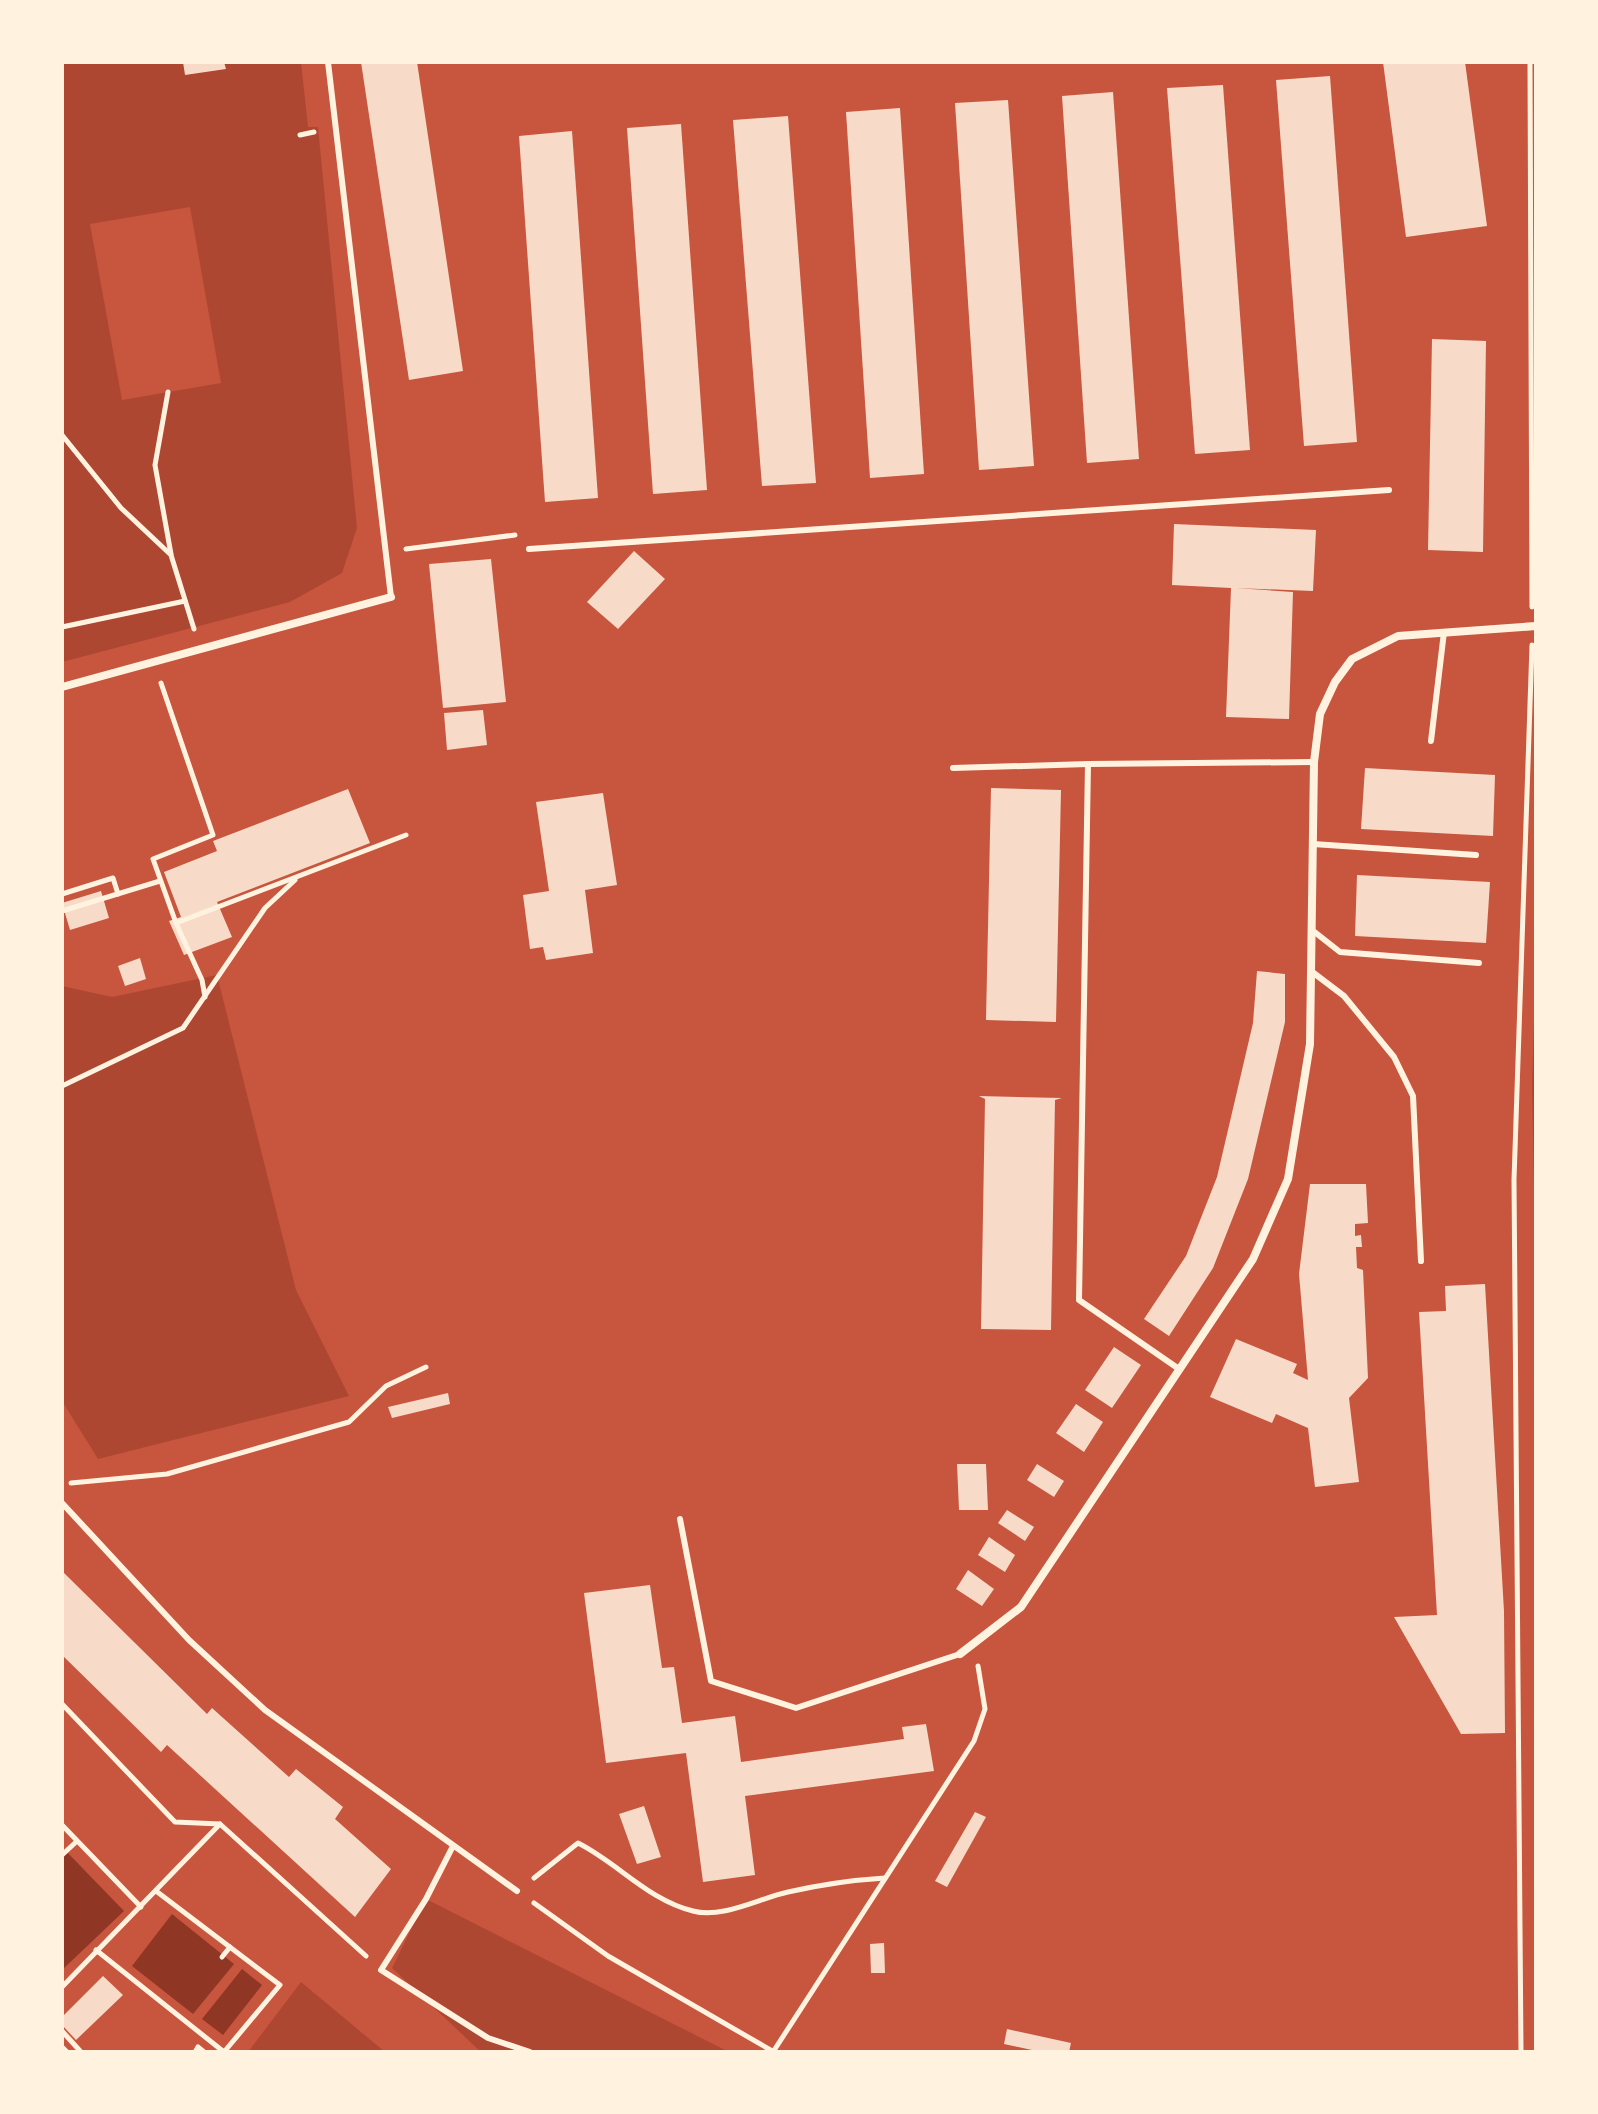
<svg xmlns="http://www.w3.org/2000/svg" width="1598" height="2114" viewBox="0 0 1598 2114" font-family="'Source Sans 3',sans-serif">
  <rect width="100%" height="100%" fill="#c8553d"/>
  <g fill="#ae4732" fill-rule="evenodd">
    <path d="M 62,62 L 301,62 L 308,127 L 318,127 L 357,528 L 342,573 L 290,602 L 62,662 ZM 190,207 L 221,383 L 122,400 L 90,224 Z"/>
    <polygon points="1536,957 1536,1284 1532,1088"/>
    <polygon points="217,975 296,1290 349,1396 98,1459 62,1401 62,986 112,997"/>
    <polygon points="426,1899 729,2052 481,2052 392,1968"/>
    <polygon points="301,1982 385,2052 248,2052"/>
  </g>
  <g fill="#8f3625">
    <polygon points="62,1847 124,1911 62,1970"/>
    <polygon points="172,1914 234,1964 193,2014 132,1966"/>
    <polygon points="242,1969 262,1985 223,2035 202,2019"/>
  </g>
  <g fill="#f7dbc8">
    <polygon points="183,62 224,62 226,69 185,75"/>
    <polygon points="361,62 417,62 463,371 409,380"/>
    <polygon points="1383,62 1465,62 1487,226 1406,237"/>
    <polygon points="1330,76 1357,442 1304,446 1276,80"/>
    <polygon points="1223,85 1250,450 1195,454 1167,88"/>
    <polygon points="1113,92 1139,459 1087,463 1062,96"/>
    <polygon points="1008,100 1034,466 979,470 955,103"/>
    <polygon points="900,108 924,474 870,478 846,112"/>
    <polygon points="788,116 816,483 762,486 733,120"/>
    <polygon points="681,124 707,490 653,494 627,128"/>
    <polygon points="572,131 598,498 545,502 519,136"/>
    <polygon points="1432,339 1486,341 1483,552 1428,550"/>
    <polygon points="1174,524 1316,530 1313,591 1236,588 1293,592 1289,719 1226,717 1231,588 1172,585"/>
    <polygon points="634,551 665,579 618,629 587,602"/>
    <polygon points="491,559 506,702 443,708 429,564"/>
    <polygon points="483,710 487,745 447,750 444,713"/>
    <polygon points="1365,768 1495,775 1493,836 1361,829"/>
    <polygon points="991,788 1061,790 1056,1022 986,1020"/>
    <polygon points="348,789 370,843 217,902 232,937 184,955 169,921 181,917 164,872 217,851 213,841"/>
    <polygon points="603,793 617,885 585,890 593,953 546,960 543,947 530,949 523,895 549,891 536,802"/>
    <polygon points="1357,875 1490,882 1486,943 1355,936"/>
    <polygon points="101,891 109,918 70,930 62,903"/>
    <polygon points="140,958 146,979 125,986 118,966"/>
    <polygon points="1257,971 1285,974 1285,1022 1248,1179 1213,1268 1169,1336 1144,1319 1186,1256 1217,1177 1253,1023"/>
    <polygon points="979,1096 1062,1098 1055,1100 1051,1330 981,1329 985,1099"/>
    <polygon points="1310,1184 1366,1184 1368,1223 1355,1224 1355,1236 1361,1235 1362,1247 1356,1247 1357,1268 1363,1270 1368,1378 1349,1398 1359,1482 1315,1487 1308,1428 1276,1414 1272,1423 1210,1397 1236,1339 1297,1364 1293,1373 1308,1380 1299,1274"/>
    <polygon points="1485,1284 1504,1611 1505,1733 1461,1734 1394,1617 1437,1615 1419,1312 1446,1311 1445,1286"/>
    <polygon points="1114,1347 1141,1365 1112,1408 1085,1390"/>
    <polygon points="448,1393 450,1404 392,1418 388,1407"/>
    <polygon points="1076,1404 1103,1422 1084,1452 1056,1433"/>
    <polygon points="957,1464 986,1464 988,1510 959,1510"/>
    <polygon points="1037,1464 1064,1481 1054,1497 1027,1480"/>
    <polygon points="1007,1510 1034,1527 1025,1541 998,1523"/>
    <polygon points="989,1537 1015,1555 1005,1572 978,1555"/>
    <polygon points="968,1570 994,1589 982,1606 956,1589"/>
    <polygon points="62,1571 207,1714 212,1708 289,1777 296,1769 343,1807 335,1819 391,1869 355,1917 167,1745 161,1752 62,1655"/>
    <polygon points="650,1585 662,1668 674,1667 682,1723 735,1716 741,1762 904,1739 902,1727 926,1724 934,1771 745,1796 755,1875 703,1882 686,1753 606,1763 584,1593"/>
    <polygon points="644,1806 661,1857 637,1864 619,1814"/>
    <polygon points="975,1812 986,1817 947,1887 935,1881"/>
    <polygon points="884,1943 885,1973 871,1973 870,1944"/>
    <polygon points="103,1976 123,1995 76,2040 62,2025 62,2017"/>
    <polygon points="1007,2029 1071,2043 1069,2052 1041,2052 1004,2044"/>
  </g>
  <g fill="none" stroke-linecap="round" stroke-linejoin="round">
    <g stroke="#fff3e0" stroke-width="5">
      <polyline points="1530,62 1532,607"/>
      <polyline points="300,135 314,132"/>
      <polyline points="168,392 155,465 171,554"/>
      <polyline points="62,435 121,508 171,555 194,629"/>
      <polyline points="406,549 515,535"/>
      <polyline points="62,627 185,601"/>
      <polyline points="161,683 213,835 153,859 176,923 406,835"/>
      <polyline points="62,894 113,878 118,894"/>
      <polyline points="62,911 160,881"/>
      <polyline points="176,923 202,980 205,997"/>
      <polyline points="62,1086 183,1028 265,908 295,880"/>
      <polyline points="71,1483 167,1474 349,1422 386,1386 426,1367"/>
      <polyline points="62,1704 175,1822 220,1824 366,1956"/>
      <polyline points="62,1825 141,1907"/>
      <polyline points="62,1855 77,1841"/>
      <path d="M 534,1878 L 578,1843 C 618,1863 648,1900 693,1911 C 722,1919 760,1898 788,1892 C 819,1885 853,1880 885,1878"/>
      <polyline points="534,1903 608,1956 774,2052"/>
      <polyline points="96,1950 224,2052 280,1985 156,1891"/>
      <polyline points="222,1957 230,1947"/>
      <polyline points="62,1987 220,1824"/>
      <polyline points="62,2031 81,2052"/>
      <polyline points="62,2047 67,2052"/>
      <polyline points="195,2052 198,2047 204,2052"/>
      <polyline points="773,2052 974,1741 985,1709 978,1666"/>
      <polyline points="1521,2052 1514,1180 1532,645"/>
    </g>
    <g stroke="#fff3e0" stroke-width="6">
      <polyline points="328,62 391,597"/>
      <polyline points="529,549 1389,490"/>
      <polyline points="1431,741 1444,632"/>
      <polyline points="953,768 1088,764"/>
      <polyline points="1313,844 1476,855"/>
      <polyline points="1312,930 1340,952 1479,963"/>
      <polyline points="1311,971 1344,996 1394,1057 1413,1096 1421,1261"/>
      <polyline points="1179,1369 1079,1300 1088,764 1314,762"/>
      <polyline points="62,1503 189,1640 265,1710 517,1891"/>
      <polyline points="680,1519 711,1681 796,1708 960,1654"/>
      <polyline points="453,1846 426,1899 381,1970 488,2038 530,2052"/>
    </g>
    <g stroke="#fff3e0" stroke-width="8">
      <polyline points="62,687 391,597"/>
      <polyline points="960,1654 1021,1607 1253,1259 1288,1179 1310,1044 1314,762 1320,714 1335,682 1352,659 1398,636 1536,626"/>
    </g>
  </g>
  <rect width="1598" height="2114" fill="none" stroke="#fff3e0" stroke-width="128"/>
</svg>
